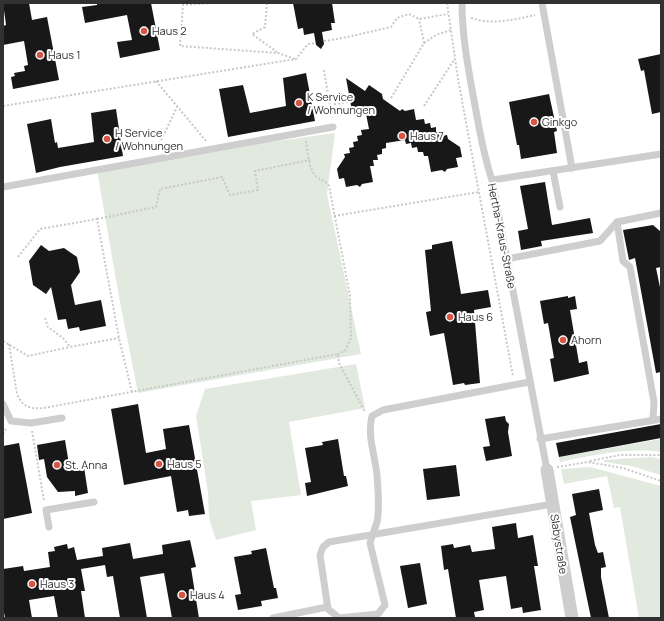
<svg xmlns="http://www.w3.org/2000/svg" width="664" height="621" viewBox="0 0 664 621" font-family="Manrope,sans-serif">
  <rect width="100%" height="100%" fill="#fff"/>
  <g fill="#e2e9de">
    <polygon points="335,133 327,194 361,354 138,393 119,297 97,170 213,150"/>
    <polygon points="356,364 365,408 289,422 301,495 251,501 256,530 216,540 209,518 208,492 196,416 205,389"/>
    <path d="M 661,439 L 661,452 C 628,447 593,455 560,462 L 559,457 Z"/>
    <polygon points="651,457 661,459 661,475 631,466 604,462 604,460"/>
    <polygon points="590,467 661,486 661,618 639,618 620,507 614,508 607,476 564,484 561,469"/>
  </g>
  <g fill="#181818">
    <polygon points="3,3 29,3 32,20 47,17 59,80 13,89 11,77 15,76 14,73 25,71 24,66 28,65 24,41 3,45 3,26 6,25"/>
    <polygon points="97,3 151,3 160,50 120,58 117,42 132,40 127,15 85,23 82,7 97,5"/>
    <polygon points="293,3 332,3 335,23 331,23 332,30 322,32 324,44 321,49 316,45 314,33 304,35 303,28 298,29"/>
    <polygon points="661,54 661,112 652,114 644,70 641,71 638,59"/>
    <polygon points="306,73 315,121 228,137 219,89 243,85 250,113 286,106 283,78"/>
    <polygon points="346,78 365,91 369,85 382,94 383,99 400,111 402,109 405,111 414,109 416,120 424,119 425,124 430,123 431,128 436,127 436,132 441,131 442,136 447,135 448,139 460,147 462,157 456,158 458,167 447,169 445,172 442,170 431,172 428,156 424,156 423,152 418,152 417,147 412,148 411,143 406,144 405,140 386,143 386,148 382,149 382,154 377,155 378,160 373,160 374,166 370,166 373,182 362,184 360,187 357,185 346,187 344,178 339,179 337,169 345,157 344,154 350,153 349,148 354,147 353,142 358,141 357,136 362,135 361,130 369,129 365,109 352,111"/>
    <polygon points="549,94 557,131 554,132 557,153 521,159 519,145 517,145 509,102"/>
    <polygon points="116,109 123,156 60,167 36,173 27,124 51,119 55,143 57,142 58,148 94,142 91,113"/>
    <polygon points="545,182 552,225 590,218 593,233 541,241 542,246 521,250 518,231 528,229 520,186"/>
    <polygon points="653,225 661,232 661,267 656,268 661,292 661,372 656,373 635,258 629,260 623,230"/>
    <polygon points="452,241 461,294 488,290 491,307 474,310 480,383 465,385 464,383 453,385 444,333 430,336 426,312 431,311 425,250 432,249 432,245"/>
    <polygon points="41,245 49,251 64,248 77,257 80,272 71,285 75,305 101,300 106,326 80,331 79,327 68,329 66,319 58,320 51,287 46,294 33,285 29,261"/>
    <polygon points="568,296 568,298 575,296 577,309 570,310 579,363 587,361 589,374 554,382 550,359 554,358 548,323 544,324 540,301"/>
    <polygon points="138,404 146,453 166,449 163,429 189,425 205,514 189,516 188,510 177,512 171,476 124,485 111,409"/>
    <polygon points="505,416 506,421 509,424 508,432 512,456 486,461 483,447 490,446 485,419"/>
    <polygon points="661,424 661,438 559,457 556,443"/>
    <polygon points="338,439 344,476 346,476 348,486 307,496 305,483 311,482 305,448 323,445 322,442"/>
    <polygon points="65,440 70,470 84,467 88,493 75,496 75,491 58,492 47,477 44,459 39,460 37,445"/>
    <polygon points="19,443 32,513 3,519 3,446"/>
    <polygon points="456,465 460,496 427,500 423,469"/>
    <polygon points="599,489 603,510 589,513 595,545 598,553 603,552 606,567 601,568 601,577 609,618 591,618 570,517 576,515 572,494"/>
    <polygon points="516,523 518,538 533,535 538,566 534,566 541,610 523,613 522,607 511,609 506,576 479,580 484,610 474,612 475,617 456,618 448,569 444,570 441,546 453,544 454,548 470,545 472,552 495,549 492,527"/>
    <polygon points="190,540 196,567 191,568 199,618 172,618 164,573 140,577 147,618 120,618 113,576 107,577 105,565 81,569 85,591 81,591 85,618 58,618 54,596 29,600 32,618 5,618 3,607 3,569 23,566 24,571 50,567 48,552 55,551 54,547 67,544 68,549 74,547 77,560 103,556 102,548 130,543 133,559 163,554 162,545"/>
    <polygon points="266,548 274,588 276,588 278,598 261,601 262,606 238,610 235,595 241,594 234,557 252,554 251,551"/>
    <polygon points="420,563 427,604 408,608 400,566"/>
  </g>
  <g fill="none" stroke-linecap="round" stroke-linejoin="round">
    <g stroke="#c8c8c8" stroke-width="2" stroke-dasharray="2 2" stroke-linecap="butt">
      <polyline points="212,3 183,5 180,46 278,53 295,59"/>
      <polyline points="267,3 265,27 252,34 277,52"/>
      <polyline points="447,3 458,79 513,376"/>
      <path d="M 471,18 C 493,25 513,20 535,15"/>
      <path d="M 324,41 C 347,38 368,32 391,27 L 397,18 L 409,14 L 419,19 L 448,14"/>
      <polyline points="424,43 436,35 451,30"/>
      <polyline points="324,70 332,118"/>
      <polyline points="156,81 206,141"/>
      <polyline points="391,98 424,43 419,19"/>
      <polyline points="330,105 348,102"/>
      <polyline points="3,106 296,59 308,44 315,43"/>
      <polyline points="424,106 454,60"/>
      <path d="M 306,141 C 308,151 308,170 317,177 C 322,181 325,180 329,186 L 350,296 L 351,338 L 345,351 L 338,354"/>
      <polyline points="156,151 177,107"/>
      <polyline points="334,216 479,192"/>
      <polyline points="97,219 156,207 160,189 222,177 230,195 258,190 255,171 310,160"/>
      <polyline points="18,257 40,229 97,219 119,338 132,392"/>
      <polyline points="45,318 48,327 63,338 70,347 119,338"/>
      <polyline points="3,341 28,356 70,347"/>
      <path d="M 9,344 L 17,394 C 23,409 34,410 49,407 L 338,354 L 339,363 L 365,412"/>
      <polyline points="32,431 44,501"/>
      <polyline points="3,434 6,429"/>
      <polyline points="590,461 620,455 661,455"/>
      <polyline points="557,467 588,462 623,468 661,481"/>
    </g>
    <g stroke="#cecece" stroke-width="7">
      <path d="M 462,3 C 462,35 468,68 474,100 C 479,127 483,154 492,180 L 547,470"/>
      <polyline points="542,3 572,168"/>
      <polyline points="553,171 560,207"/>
      <polyline points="492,180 661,154"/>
      <polyline points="3,187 333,127"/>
      <polyline points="617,222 623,261 630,267 654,402 653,420"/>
      <polyline points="507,259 600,241 617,222 661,213"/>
      <path d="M 529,382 L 383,410 L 372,416 C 367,436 375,455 377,475 C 378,490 380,507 377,522 C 375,529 372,535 370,543 L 385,605 L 378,614 L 339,618 L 328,609 L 320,555 L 323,547 L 329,542 L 553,504"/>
      <polyline points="3,404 11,421 31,423 62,418"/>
      <polyline points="540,439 661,419"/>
      <polyline points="49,527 46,510 94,502"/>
      <polyline points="273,618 327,607"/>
    </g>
    <polyline stroke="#cecece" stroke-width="13" points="547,470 572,618"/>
  </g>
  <g fill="#d65645" stroke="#fff" stroke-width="1.5">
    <circle cx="144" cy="31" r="4"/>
    <circle cx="40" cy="55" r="4"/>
    <circle cx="299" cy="103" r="4"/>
    <circle cx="534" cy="122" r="4"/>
    <circle cx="402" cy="136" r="4"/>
    <circle cx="107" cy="139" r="4"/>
    <circle cx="450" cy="317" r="4"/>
    <circle cx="563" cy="340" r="4"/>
    <circle cx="159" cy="464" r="4"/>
    <circle cx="57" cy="465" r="4"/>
    <circle cx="32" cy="584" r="4"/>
    <circle cx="182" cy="595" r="4"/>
  </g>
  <g text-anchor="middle" stroke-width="4" stroke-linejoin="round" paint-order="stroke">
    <g font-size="11" fill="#313131" stroke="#fff" text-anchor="start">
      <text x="152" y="35">Haus 2</text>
      <text x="48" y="59">Haus 1</text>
      <text x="307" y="101">K Service<tspan x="307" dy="13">/ Wohnungen</tspan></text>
      <text x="542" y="126">Ginkgo</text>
      <text x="115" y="137">H Service<tspan x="115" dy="13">/ Wohnungen</tspan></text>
      <text x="410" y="140">Haus 7</text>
      <text x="458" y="321">Haus 6</text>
      <text x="571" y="344">Ahorn</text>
      <text x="167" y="468">Haus 5</text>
      <text x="65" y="469">St. Anna</text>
      <text x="40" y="588">Haus 3</text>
      <text x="190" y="599">Haus 4</text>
    </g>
    <g font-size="11" fill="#313131" stroke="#fff">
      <text transform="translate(502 236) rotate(79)" y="4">Hertha-Kraus-Straße</text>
      <text transform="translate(559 544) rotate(81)" y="4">Slabystraße</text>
    </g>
  </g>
  <rect width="664" height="621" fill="none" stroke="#313131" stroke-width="8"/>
</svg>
